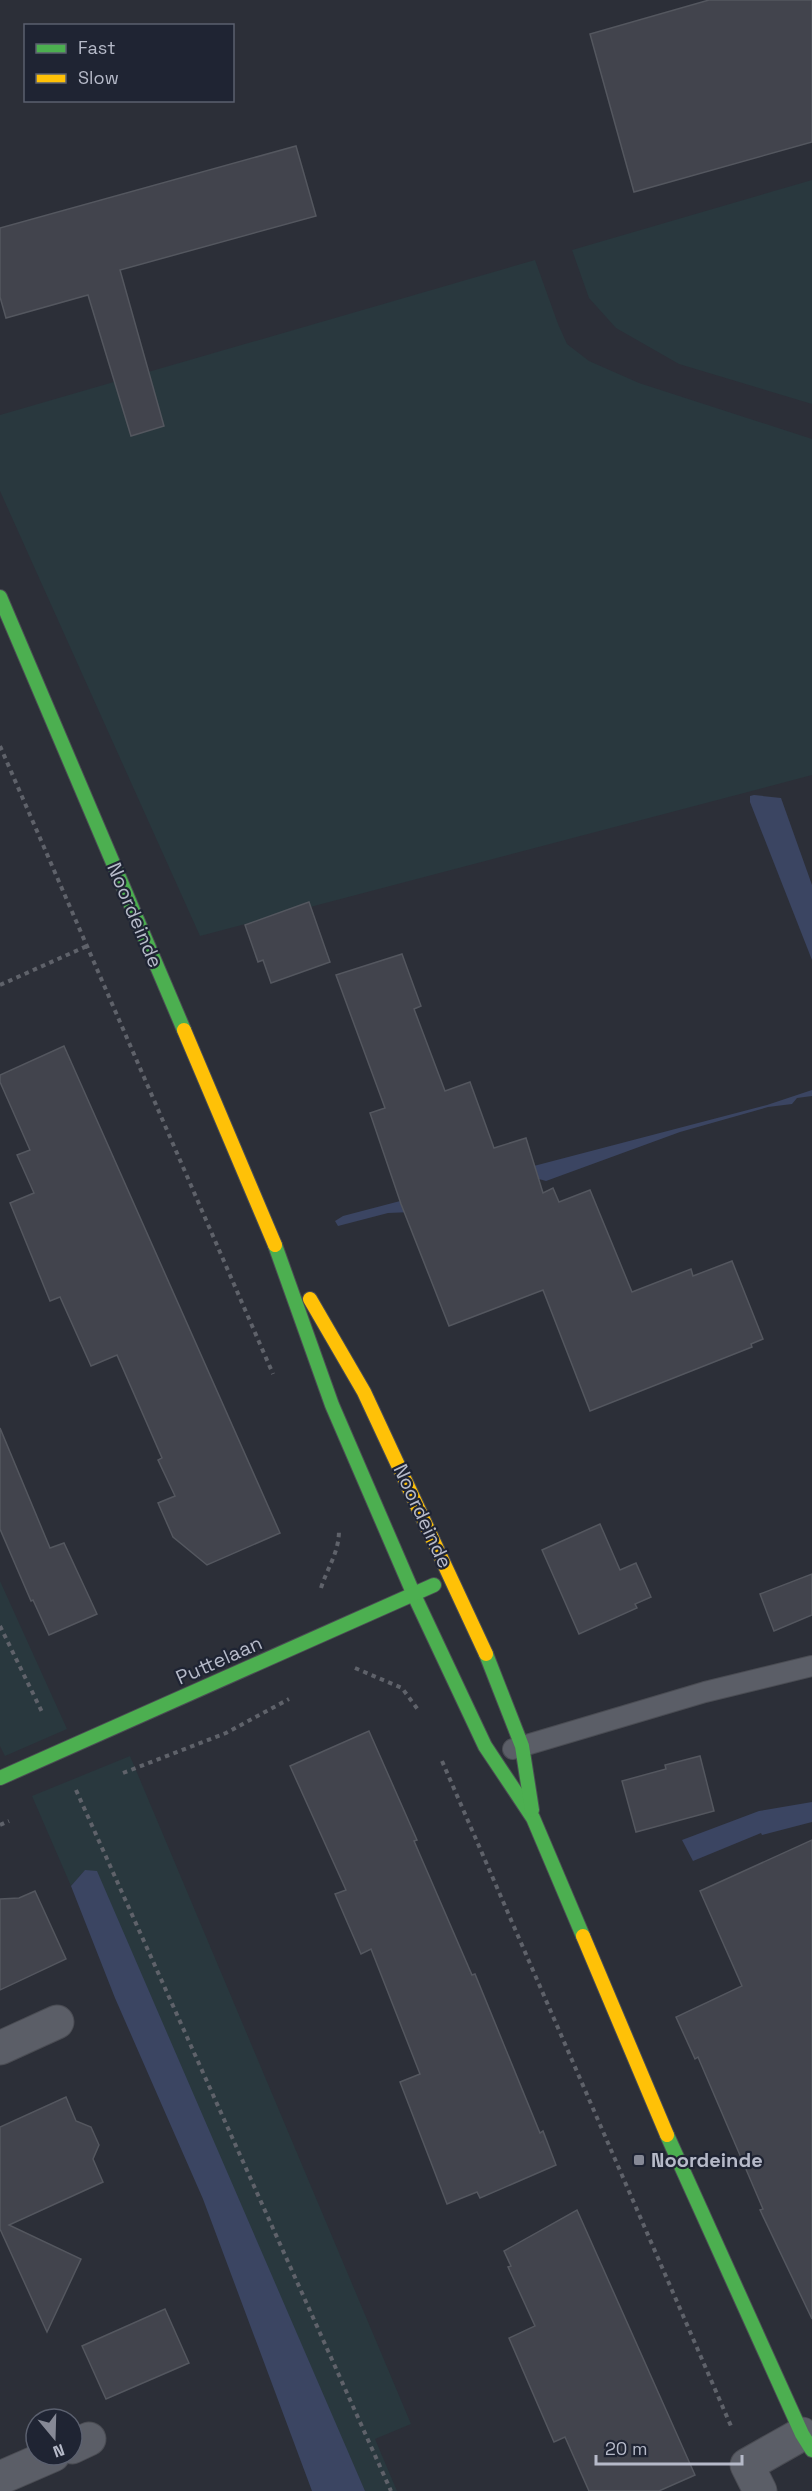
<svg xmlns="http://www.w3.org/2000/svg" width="812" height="2491" viewBox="0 0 812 2491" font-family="'Space Grotesk',sans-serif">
  <rect width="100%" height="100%" fill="#2c2f38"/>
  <g fill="#29383e">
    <polygon points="812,180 812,404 679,364 616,328 589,298 572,250"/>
    <polygon points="535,260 558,324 567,344 589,361 639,383 812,439 812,775 200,936 0,491 0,415"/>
    <polygon points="0,1581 67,1729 5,1756 0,1746"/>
    <polygon points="130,1756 411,2424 375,2439 397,2491 365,2491 85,1870 71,1886 32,1796"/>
  </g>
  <g fill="#3b4562">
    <polygon points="754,795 781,798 812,885 812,960 750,802 750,796"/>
    <polygon points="812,1090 812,1096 797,1098 792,1104 768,1107 680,1132 546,1181 539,1179 434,1211 388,1213 338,1226 335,1221 343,1216 767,1105"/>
    <polygon points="812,1802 812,1822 762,1835 761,1833 693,1861 682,1840 759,1811"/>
    <polygon points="85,1870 97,1871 365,2491 312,2491 203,2199 115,1998 71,1886"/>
  </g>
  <g fill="#42444d" stroke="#54575f" stroke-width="1.5">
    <polygon points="709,0 812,0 812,142 634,192 590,34"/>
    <polygon points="296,146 316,216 120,270 164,426 131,436 88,295 6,318 0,297 0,228"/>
    <polygon points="309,902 330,962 271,983 263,960 258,962 245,925"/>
    <polygon points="402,954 421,1006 414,1009 445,1091 470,1082 494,1148 526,1138 543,1193 553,1188 559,1202 590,1190 632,1292 691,1269 693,1276 732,1261 763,1339 751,1344 752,1347 590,1411 543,1290 449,1326 401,1204 370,1113 385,1108 336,975"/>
    <polygon points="64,1046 280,1533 207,1565 173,1537 158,1503 175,1496 158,1460 162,1458 117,1355 91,1366 60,1297 50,1301 10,1203 34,1193 17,1155 30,1150 0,1082 0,1075"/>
    <polygon points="0,1428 50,1548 64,1543 97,1614 49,1635 33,1600 31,1601 0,1529"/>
    <polygon points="600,1524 620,1570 636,1563 651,1597 635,1604 637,1608 579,1634 542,1550"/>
    <polygon points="812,1574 812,1615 774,1631 760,1594"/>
    <polygon points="369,1731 417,1840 414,1841 472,1975 475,1974 540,2133 543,2131 556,2165 480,2198 477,2192 447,2204 400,2082 420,2074 371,1949 361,1954 335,1894 346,1890 290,1766"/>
    <polygon points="700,1756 714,1811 636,1832 622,1781 666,1769 665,1765"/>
    <polygon points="812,1840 812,2319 760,2210 763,2209 698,2057 695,2059 676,2017 742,1986 700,1891"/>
    <polygon points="35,1891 66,1959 0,1990 0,1899 19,1898"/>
    <polygon points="66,2097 76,2121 91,2127 99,2145 93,2159 103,2182 9,2225 81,2259 47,2332 0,2229 0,2127"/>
    <polygon points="577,2210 695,2475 659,2491 589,2491 565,2437 554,2442 509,2338 535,2326 508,2267 511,2266 504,2251"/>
    <polygon points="165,2309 189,2363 106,2399 82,2346"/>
  </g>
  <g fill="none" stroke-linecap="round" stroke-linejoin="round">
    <defs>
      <polyline id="lane" points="513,1749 705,1692 812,1666"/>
      <g id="street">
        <polyline points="0,2048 57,2022"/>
        <polyline points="72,2447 89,2439"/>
        <polyline points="0,2478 53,2455"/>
        <polyline points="760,2491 747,2465 802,2434"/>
      </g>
      <g id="fast">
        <polyline points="0,597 184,1030"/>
        <polyline points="275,1245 332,1405 414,1595 485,1746 533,1818 583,1936"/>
        <polyline points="486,1654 522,1746 532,1810"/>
        <polyline points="0,1778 434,1585"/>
        <polyline points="667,2135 802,2434 812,2450"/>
      </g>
      <g id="slow">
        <polyline points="184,1030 275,1245"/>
        <polyline points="310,1299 364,1392 486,1654"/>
        <polyline points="583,1936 667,2135"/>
      </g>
    </defs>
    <use href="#lane" stroke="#4a4c53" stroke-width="22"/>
    <use href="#street" stroke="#4a4c53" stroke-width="35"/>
    <use href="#fast" stroke="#4a4c53" stroke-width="16"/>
    <use href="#slow" stroke="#4a4c53" stroke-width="16"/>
    <g stroke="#5f626a" stroke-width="4" stroke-dasharray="4.5 4.5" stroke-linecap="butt">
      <polyline points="0,746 273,1374"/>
      <polyline points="0,985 87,946"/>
      <path d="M 321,1588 C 328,1566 339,1553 339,1530"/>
      <polyline points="0,1626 43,1714"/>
      <polyline points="355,1668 402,1688 419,1711"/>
      <polyline points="442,1761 731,2426"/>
      <polyline points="123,1773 226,1733 289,1699"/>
      <polyline points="76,1790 391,2491"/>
      <polyline points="0,1825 9,1821"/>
    </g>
    <use href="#lane" stroke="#5b5e67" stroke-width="20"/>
    <use href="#street" stroke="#5b5e67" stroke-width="33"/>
    <use href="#fast" stroke="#4caf50" stroke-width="14"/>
    <use href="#slow" stroke="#ffc107" stroke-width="14"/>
  </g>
  <rect fill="#868996" stroke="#1f2433" stroke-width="2" x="633" y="2154" width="12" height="12" rx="3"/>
  <g text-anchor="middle" stroke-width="4.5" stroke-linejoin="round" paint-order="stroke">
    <g font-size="20" fill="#b6bac9" stroke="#1f2433">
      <text transform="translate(135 915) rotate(67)" y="7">Noordeinde</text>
      <text transform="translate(423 1516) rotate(65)" y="7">Noordeinde</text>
      <text transform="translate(219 1660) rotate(-24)" y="7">Puttelaan</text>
    </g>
    <g font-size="20" font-weight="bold" fill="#b6bac9" stroke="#1f2433" text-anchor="start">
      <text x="651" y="2167">Noordeinde</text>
    </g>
  </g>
  <rect x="24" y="24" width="210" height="78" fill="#1f2433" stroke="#5b606f" stroke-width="1.5"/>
  <rect x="36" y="44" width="30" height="9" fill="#4caf50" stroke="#5b606f" stroke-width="1.5"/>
  <text x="78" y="54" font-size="18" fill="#b6bac9">Fast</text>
  <rect x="36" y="74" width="30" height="9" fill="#ffc107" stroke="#5b606f" stroke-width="1.5"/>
  <text x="78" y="84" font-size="18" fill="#b6bac9">Slow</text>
  <g transform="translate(54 2437) rotate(161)"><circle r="28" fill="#1f2433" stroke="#5b606f" stroke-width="1.5"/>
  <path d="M0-4.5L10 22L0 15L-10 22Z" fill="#868996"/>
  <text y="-9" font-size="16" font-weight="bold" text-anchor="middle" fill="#b6bac9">N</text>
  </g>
  <path d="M596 2455v9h146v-9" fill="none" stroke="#b6bac9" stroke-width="3"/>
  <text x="605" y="2455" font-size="18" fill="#b6bac9" stroke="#1f2433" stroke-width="4.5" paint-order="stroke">20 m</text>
</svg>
